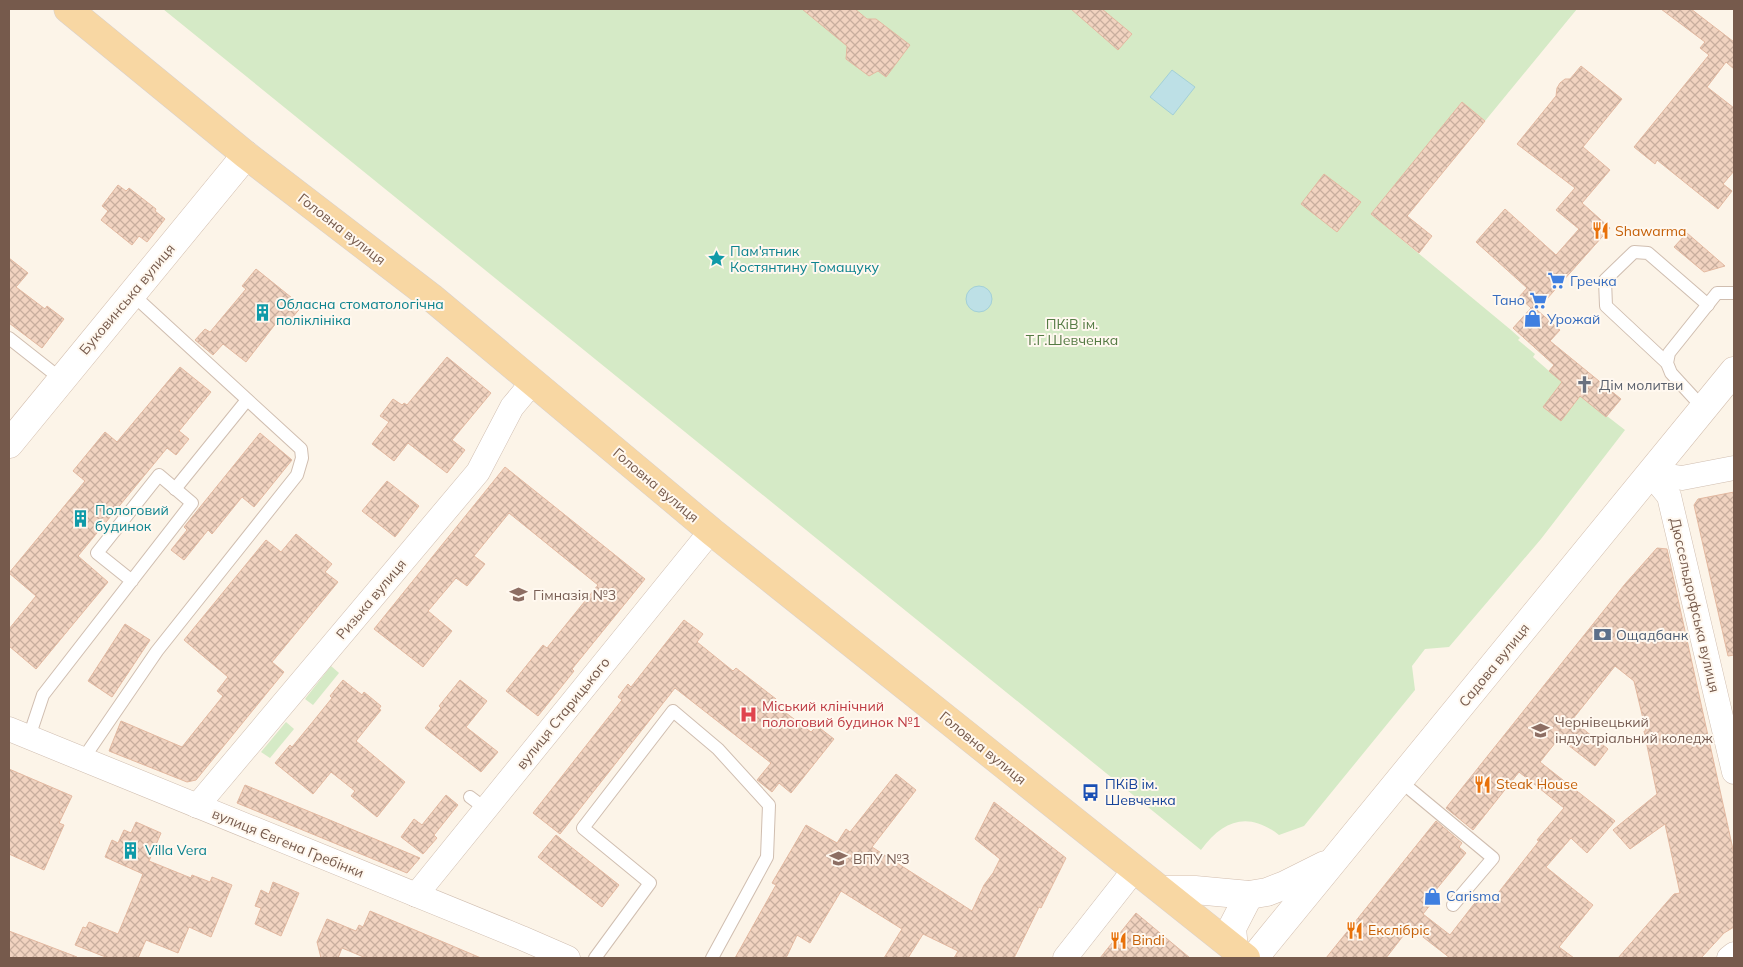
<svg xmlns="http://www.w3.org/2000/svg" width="1743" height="967" viewBox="0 0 1743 967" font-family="Mulish,sans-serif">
  <defs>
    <pattern id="building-cross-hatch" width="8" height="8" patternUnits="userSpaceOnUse" patternTransform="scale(1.25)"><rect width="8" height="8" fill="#f1d3c0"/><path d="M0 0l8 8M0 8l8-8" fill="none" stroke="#c8ae9e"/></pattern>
  </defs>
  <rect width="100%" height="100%" fill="#fcf4e8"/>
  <g fill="#d5eac6">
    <path d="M 163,9 L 1577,9 L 1485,121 L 1462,102 L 1371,214 L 1511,330 L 1520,338 L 1518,340 L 1535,354 L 1533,357 L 1549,371 L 1625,430 L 1541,539 L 1449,647 L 1425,649 L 1412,666 L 1415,690 L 1304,826 L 1279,835 C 1248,811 1223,820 1201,850 Z"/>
    <polygon points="331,666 339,673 313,705 305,699"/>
    <polygon points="286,722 294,729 270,758 261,752"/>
  </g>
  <g fill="#bde0e6" stroke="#a3d0d7">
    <polygon points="1172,70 1195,87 1173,115 1150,97"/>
    <circle cx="979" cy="299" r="13"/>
  </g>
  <g fill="url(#building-cross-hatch)" stroke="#e3b9a1">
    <polygon points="802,9 855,9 867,19 876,19 910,45 886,77 878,71 869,76 846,59 847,46"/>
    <polygon points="1071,9 1102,9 1132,34 1118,50"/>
    <polygon points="1661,9 1691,9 1734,42 1734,69 1726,62 1707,87 1734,108 1734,171 1723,184 1732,191 1718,209 1657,160 1655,164 1634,147 1709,55 1700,48 1705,42"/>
    <polygon points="1581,66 1622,99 1583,147 1610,170 1582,203 1610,228 1537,310 1560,330 1550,341 1621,399 1606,417 1580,396 1561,421 1543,407 1562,382 1549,371 1554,365 1513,328 1531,308 1519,297 1527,288 1476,242 1505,209 1556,255 1579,229 1556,210 1575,188 1517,144 1556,96 1557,88 1560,83 1565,79 1570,79"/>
    <polygon points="1462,102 1485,121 1407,216 1432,236 1419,253 1371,214"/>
    <polygon points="1324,174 1361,202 1337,232 1301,204"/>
    <polygon points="118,185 126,191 129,188 156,209 155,211 165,219 147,242 139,236 132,245 101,220 108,211 102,206"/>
    <polygon points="1687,233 1725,266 1704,272 1674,247"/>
    <polygon points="9,258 28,273 16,287 45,309 47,306 64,319 42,348 9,323"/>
    <polygon points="256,269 302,306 287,324 280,318 246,362 223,344 213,355 195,340 205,329 210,332 246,289 242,286"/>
    <polygon points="447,357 491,393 452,440 465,450 447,473 408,443 394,461 372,444 389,422 380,416 393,399 402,405 404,403 407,405"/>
    <polygon points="180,367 211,392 179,431 189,439 176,455 167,448 78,556 108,582 36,669 9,646 9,629 36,596 9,573 85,481 73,471 105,432 117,442"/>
    <polygon points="260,433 292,460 254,507 242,497 212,534 208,530 184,560 171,550 187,530 184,527"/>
    <polygon points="505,467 645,579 572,669 574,671 538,716 506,691 543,645 547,648 598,585 509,513 474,556 485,564 467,586 456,578 428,611 452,631 423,667 374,629"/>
    <polygon points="387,481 419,506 395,537 362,511"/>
    <polygon points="1734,492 1734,655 1728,656 1694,505 1698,499"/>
    <polygon points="296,534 332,564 325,572 338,582 272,662 284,672 196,780 187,782 109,751 121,721 182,747 223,696 217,691 228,677 184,640 266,540 281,552"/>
    <polygon points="1657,548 1667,549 1734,854 1734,927 1724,933 1701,958 1618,958 1674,894 1680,893 1665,824 1630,849 1613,830 1657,794 1644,731 1646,731 1634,681 1615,666 1572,720 1608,749 1595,766 1559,738 1540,762 1615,821 1587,853 1571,838 1546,867 1593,905 1559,947 1574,958 1450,958 1410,927 1386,958 1326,958 1436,821 1462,843 1459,847 1466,853 1435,891 1439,894 1423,914 1450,935 1481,895 1491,902 1539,841 1537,840 1564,808 1519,772 1473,830 1446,808 1625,584"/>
    <polygon points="684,620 703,634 697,642 733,671 736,668 776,699 773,703 811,732 817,726 834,739 791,793 779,783 772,792 757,780 771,763 675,688 560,834 533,813 622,700 618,697 628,684 631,687"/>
    <polygon points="125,624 150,640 112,697 88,681"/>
    <polygon points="343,680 362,695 364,692 381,706 379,709 381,710 356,741 405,782 377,817 351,796 355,791 331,772 313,794 275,763 290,745 292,747 311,724 332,698 330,696"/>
    <polygon points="460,680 487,701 466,727 498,752 481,772 425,728 441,708 439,706"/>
    <polygon points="9,769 72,796 59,823 64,825 44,870 9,854"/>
    <polygon points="896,774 916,790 872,847 972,911 984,885 993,873 1000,859 975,839 994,802 1066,858 1041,908 1039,907 1014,958 954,958 958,951 923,934 908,958 884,958 902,929 841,891 810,943 797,935 786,958 735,958 776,885 772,883 806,825 837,843 846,829 850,832"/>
    <polygon points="245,785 325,818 420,858 407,873 237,803"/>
    <polygon points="446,795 458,805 434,835 437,838 423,854 401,837 414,819 422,825"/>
    <polygon points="136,822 161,833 149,861 191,878 192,875 210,882 212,877 232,885 211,937 189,927 178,953 146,940 138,958 108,958 75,945 83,927 86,928 89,922 118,934 143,874 105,857 112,840 118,843 124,830 131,833"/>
    <polygon points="556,835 619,885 602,907 538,857"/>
    <polygon points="273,882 299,893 281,936 255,924 261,908 255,906 261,890 269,894"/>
    <polygon points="370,911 481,958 366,958 342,948 338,958 321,958 317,942 327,919 356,931 359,925 363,927"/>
    <polygon points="1136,913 1190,958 1100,958"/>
    <polygon points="9,931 77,957 76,958 9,958"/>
  </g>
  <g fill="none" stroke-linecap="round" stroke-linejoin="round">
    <defs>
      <g id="lane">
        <polyline points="9,338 61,379"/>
        <polyline points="1667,363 1606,306 1605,280 1634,252 1648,253 1708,305"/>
        <polyline points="1704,409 1671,373 1667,363 1669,353 1717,293 1734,293"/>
        <polyline points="175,489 247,400"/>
        <polyline points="29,737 43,695 192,503 159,475 97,553 132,581"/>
        <polyline points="83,759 157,651 297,475 302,458 301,449 132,294"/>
        <polyline points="1399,780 1493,858 1453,905"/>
        <polyline points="470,797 486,809"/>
        <polyline points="595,958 650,883 583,828 673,711 718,749 769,805 767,857 712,958"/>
      </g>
      <g id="street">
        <polyline points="1650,473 1669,496 1734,772"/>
        <polyline points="1650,473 1682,478 1734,468"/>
        <polyline points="9,729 522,938 568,958"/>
        <polyline points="197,806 478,472 512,407 532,383"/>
        <polyline points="416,895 711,531"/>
        <polyline points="1065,958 1135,869"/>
        <polyline points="1729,958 1734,954"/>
      </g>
      <g id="secondary">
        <polyline points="9,444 246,155"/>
        <polyline points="1163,890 1195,890 1249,895 1267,892 1285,885 1325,865"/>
        <polyline points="1234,949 1232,928 1249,895"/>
        <polyline points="1254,958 1734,371"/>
      </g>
      <polyline id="primary" points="68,9 246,155 431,297 711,531 1246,958"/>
    </defs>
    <use href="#lane" stroke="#d0beb0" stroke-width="14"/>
    <use href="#street" stroke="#d0beb0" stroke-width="25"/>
    <use href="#secondary" stroke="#d3beae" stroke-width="29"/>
    <use href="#primary" stroke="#d9d1cd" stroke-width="29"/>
    <use href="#lane" stroke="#fff" stroke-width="12"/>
    <use href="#street" stroke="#fff" stroke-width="24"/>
    <use href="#secondary" stroke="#fff" stroke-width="28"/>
    <use href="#primary" stroke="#f8d7a3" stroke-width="28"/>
  </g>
  <defs>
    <symbol id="restaurant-bare" viewBox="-9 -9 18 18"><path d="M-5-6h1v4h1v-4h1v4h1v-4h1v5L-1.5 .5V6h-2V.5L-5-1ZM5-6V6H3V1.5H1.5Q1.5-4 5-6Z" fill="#e8710a" stroke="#fff8ef" stroke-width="2.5" paint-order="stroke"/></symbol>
    <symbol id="sight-bare" viewBox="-9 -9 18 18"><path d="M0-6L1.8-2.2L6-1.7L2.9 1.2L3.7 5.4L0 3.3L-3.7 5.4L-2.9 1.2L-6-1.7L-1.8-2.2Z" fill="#0f9aa8" stroke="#fff8ef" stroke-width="2.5" paint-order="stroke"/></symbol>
    <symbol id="supermarket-bare" viewBox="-9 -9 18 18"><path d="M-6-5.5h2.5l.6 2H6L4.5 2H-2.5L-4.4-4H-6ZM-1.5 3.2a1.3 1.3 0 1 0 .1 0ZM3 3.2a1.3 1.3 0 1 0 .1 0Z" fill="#3f7fe0" stroke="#fff8ef" stroke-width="2.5" paint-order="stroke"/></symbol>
    <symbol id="building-bare" viewBox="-9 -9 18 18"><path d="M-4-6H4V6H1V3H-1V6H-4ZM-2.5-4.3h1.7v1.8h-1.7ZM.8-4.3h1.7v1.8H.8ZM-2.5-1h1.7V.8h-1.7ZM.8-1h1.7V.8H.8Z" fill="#0f9aa8" stroke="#fff8ef" stroke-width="2.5" paint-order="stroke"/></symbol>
    <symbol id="shop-bare" viewBox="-9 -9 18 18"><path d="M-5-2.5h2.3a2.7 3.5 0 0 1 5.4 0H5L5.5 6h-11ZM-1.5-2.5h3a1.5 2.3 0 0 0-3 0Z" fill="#3f7fe0" stroke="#fff8ef" stroke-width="2.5" paint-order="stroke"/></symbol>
    <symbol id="church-bare" viewBox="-9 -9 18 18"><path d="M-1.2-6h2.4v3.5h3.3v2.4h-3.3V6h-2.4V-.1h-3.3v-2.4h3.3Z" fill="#6b7280" stroke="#fff8ef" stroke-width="2.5" paint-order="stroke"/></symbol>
    <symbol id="school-bare" viewBox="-9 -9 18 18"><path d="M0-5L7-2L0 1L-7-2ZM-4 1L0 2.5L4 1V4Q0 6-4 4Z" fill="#8d6e63" stroke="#fff8ef" stroke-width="2.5" paint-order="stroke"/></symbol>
    <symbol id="bank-bare" viewBox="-9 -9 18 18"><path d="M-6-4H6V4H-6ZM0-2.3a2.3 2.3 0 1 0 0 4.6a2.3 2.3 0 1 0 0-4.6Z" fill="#5c6f8a" stroke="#fff8ef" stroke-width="2.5" paint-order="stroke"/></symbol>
    <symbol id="hospital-bare" viewBox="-9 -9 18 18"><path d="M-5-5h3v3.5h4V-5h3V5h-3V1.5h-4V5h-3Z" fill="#e0444e" stroke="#fff8ef" stroke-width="2.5" paint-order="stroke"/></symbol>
    <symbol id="university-bare" viewBox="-9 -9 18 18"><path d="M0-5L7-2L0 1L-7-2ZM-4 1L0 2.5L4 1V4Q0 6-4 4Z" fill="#8d6e63" stroke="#fff8ef" stroke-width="2.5" paint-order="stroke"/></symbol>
    <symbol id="bus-bare" viewBox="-9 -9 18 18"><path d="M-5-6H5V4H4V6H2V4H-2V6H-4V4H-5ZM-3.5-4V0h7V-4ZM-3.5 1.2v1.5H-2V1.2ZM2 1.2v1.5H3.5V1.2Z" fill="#1a4fb4" stroke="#fff8ef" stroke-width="2.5" paint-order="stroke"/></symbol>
  </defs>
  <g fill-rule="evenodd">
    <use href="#restaurant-bare" x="1588" y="218" width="25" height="25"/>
    <use href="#sight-bare" x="704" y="246" width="25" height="25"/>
    <use href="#supermarket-bare" x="1544" y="268" width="25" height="25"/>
    <use href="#supermarket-bare" x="1526" y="288" width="25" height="25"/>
    <use href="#building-bare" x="250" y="300" width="25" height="25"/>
    <use href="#shop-bare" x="1520" y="306" width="25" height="25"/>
    <use href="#church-bare" x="1572" y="372" width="25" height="25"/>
    <use href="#building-bare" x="68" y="506" width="25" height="25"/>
    <use href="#school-bare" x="506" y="582" width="25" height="25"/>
    <use href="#bank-bare" x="1590" y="622" width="25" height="25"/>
    <use href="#hospital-bare" x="736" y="702" width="25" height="25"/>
    <use href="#university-bare" x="1528" y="718" width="25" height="25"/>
    <use href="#restaurant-bare" x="1470" y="772" width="25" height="25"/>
    <use href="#bus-bare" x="1078" y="780" width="25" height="25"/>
    <use href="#building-bare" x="118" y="838" width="25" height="25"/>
    <use href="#university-bare" x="826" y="846" width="25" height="25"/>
    <use href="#shop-bare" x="1420" y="884" width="25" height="25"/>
    <use href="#restaurant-bare" x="1342" y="918" width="25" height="25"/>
    <use href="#restaurant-bare" x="1106" y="928" width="25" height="25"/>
  </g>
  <g text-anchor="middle" stroke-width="4" stroke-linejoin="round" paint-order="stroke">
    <g font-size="14" fill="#765a4c" stroke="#fff8ef">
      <text transform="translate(342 229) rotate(38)" y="5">Головна вулиця</text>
      <text transform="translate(127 299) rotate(-50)" y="5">Буковинська вулиця</text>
      <text transform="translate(656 485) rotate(40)" y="5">Головна вулиця</text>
      <text transform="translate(371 599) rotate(-50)" y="5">Ризька вулиця</text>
      <text transform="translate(1695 605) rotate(77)" y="5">Дюссельдорфська вулиця</text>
      <text transform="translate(1494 665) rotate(-51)" y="5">Садова вулиця</text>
      <text transform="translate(563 713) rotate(-51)" y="5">вулиця Старицького</text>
      <text transform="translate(983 748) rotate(39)" y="5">Головна вулиця</text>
      <text transform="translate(288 843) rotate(22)" y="5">вулиця Євгена Гребінки</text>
    </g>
    <g font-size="14" fill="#c56008" stroke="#fff8ef" text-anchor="start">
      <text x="1615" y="236">Shawarma</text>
      <text x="1496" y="789">Steak House</text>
      <text x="1368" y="935">Екслібріс</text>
      <text x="1132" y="945">Bindi</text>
    </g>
    <g font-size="14" fill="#0d838f" stroke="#fff8ef" text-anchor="start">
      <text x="730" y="256">Пам'ятник<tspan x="730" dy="16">Костянтину Томащуку</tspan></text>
      <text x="276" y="309">Обласна стоматологічна<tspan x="276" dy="16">поліклініка</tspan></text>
      <text x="95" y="515">Пологовий<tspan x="95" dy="16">будинок</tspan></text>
      <text x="145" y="855">Villa Vera</text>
    </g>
    <g font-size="14" fill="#366cbe" stroke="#fff8ef" text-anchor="start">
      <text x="1570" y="286">Гречка</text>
      <text x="1525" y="305" text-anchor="end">Тано</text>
      <text x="1547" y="324">Урожай</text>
      <text x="1446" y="901">Carisma</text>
    </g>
    <g font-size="14" fill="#557b44" stroke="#fff8ef">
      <text x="1072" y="329">ПКіВ ім.<tspan x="1072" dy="16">Т.Г.Шевченка</tspan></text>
    </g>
    <g font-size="14" fill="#5b616d" stroke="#fff8ef" text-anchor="start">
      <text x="1599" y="390">Дім молитви</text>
    </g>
    <g font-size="14" fill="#785e54" stroke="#fff8ef" text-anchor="start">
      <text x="533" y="600">Гімназія №3</text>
      <text x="1555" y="727">Чернівецький<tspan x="1555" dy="16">індустріальний коледж</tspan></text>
      <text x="853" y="864">ВПУ №3</text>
    </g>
    <g font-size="14" fill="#4e5e75" stroke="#fff8ef" text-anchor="start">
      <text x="1616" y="640">Ощадбанк</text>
    </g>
    <g font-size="14" fill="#be3a42" stroke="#fff8ef" text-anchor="start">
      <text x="762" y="711">Міський клінічний<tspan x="762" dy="16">пологовий будинок №1</tspan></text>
    </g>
    <g font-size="14" fill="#164399" stroke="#fff8ef" text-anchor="start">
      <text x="1105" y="789">ПКіВ ім.<tspan x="1105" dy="16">Шевченка</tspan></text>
    </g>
  </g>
  <rect width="1743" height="967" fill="none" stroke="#765a4c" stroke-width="20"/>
</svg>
